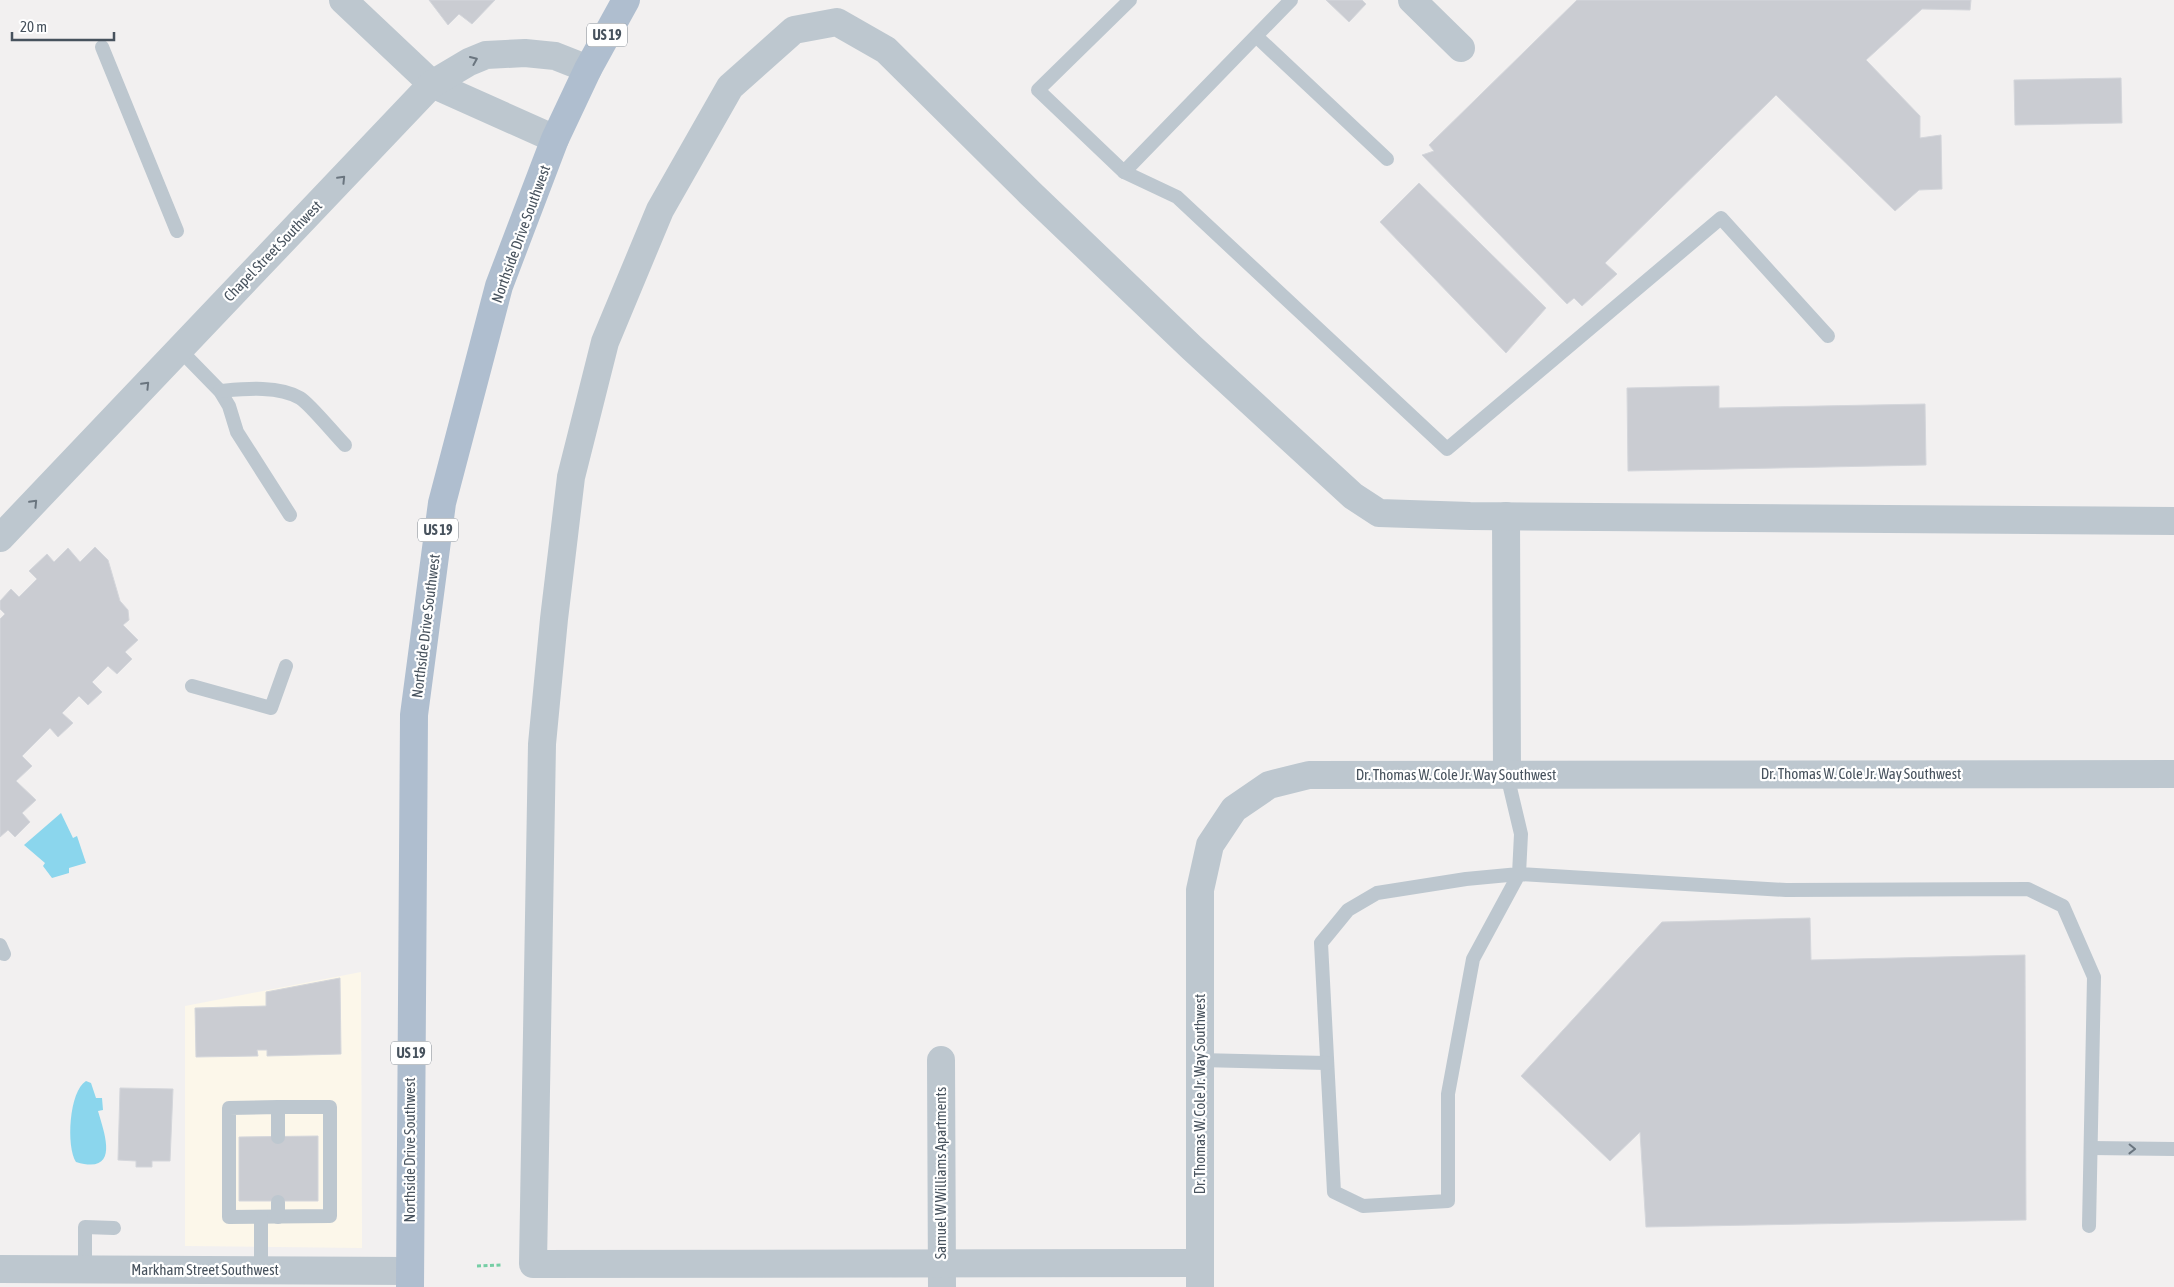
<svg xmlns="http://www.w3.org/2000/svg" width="2174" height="1287" viewBox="0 0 2174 1287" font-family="'Asap Condensed',sans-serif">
  <rect width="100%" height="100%" fill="#f2f0f0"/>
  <polygon fill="#fcf7ea" points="361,972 362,1248 185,1246 185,1006"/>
  <g fill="#8bd6ed">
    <polygon points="61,813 73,838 77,836 86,863 69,868 69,873 52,878 43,866 45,863 24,845"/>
    <path d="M 86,1081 L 91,1083 L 96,1098 L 102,1098 L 103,1110 L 98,1111 C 105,1135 120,1175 76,1162 C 66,1147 69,1091 86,1081 Z"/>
  </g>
  <g fill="#caccd2" stroke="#d4d6db">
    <polygon points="429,0 495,0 472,24 459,14 448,25"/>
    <polygon points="1326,0 1362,0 1366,4 1349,22"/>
    <polygon points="1577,0 1971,0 1970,10 1922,9 1866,60 1920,116 1920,138 1941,135 1942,189 1919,190 1895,211 1776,95 1605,263 1617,274 1582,306 1574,298 1567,304 1422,155 1434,151 1429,145"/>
    <polygon points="2121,78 2122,123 2015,125 2014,80"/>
    <polygon points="1419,183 1546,308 1506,353 1380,222"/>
    <polygon points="1719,386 1719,408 1925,404 1926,465 1628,471 1627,388"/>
    <polygon points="95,547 108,560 120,601 128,610 129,620 123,625 138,640 125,652 132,659 117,674 108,666 92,682 102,692 88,705 79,696 62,713 73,723 58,737 50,728 22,756 32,766 16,781 36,800 22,813 30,822 15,837 8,830 0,837 0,619 5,614 0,609 0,601 11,589 19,597 37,579 29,571 47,554 54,562 68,548 80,562"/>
    <polygon points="1810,918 1811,960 2025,955 2026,1220 1646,1227 1640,1132 1610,1161 1521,1076 1662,922"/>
    <polygon points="340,978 341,1054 267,1056 267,1050 257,1050 258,1056 196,1057 195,1008 266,1006 266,992"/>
    <polygon points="120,1088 173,1089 170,1161 152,1161 152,1167 136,1167 136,1161 118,1160"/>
    <polygon points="318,1136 318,1201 239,1201 239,1137"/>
  </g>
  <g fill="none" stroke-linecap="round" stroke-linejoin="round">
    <polyline stroke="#76cea5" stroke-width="3" stroke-dasharray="4 2.5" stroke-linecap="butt" points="477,1266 501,1265"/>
    <g stroke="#bdc7cf" stroke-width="14">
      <polyline points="1130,0 1038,90 1124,172 1291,0"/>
      <polyline points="1257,37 1387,159"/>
      <polyline points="102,47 177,231"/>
      <polyline points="1124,172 1177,197 1447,449 1721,218 1828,336"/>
      <polyline points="180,350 220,391 229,406 237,432 290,515"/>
      <path d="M 220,391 C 243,389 278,385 300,398 C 310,404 335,435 345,445"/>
      <polyline points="192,686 271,708 286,666"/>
      <polyline points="1507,775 1521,834 1519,874 1473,959 1448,1094 1448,1201 1363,1206 1334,1192 1321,943 1348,910 1377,893 1466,879 1519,874 1786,890 2028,889 2063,906 2094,977 2089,1226"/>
      <polyline points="0,945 4,954"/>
      <polyline points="1200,1060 1327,1063"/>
      <polyline points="278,1107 229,1108 229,1217 330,1216 330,1107 278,1107 278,1137"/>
      <polyline points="2091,1148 2174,1149"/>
      <polyline points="278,1202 278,1217"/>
      <polyline points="85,1269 85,1227 114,1228"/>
      <polyline points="261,1270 261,1217"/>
    </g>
    <g stroke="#bdc7cf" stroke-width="28">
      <polyline points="343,0 432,84 555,139"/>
      <polyline points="1412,0 1461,48"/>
      <polyline points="1506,516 1507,775"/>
      <polyline points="0,538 432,84 469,62 486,55 525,53 555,56 588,69"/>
      <polyline points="941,1060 942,1287"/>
      <polyline points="1199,1263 533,1264 542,744 554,619 571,477 605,342 660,210 730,87 794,30 837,22 886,50 1030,193 1191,347 1353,496 1379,513 1470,516 2174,521"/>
      <polyline points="0,1269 410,1271"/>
      <polyline points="1200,1287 1200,890 1210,845 1234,809 1269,785 1309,775 2174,774"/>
    </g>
    <polyline stroke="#afbecf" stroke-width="28" points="410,1287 414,715 442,503 499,286 555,139 588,69 626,0"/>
  </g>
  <defs><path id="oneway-chevron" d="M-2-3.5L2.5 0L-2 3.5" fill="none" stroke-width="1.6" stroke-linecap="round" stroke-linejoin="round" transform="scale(1.25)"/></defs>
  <g stroke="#6a757f">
    <use href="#oneway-chevron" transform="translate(474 60) rotate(-23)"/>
    <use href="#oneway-chevron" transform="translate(342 179) rotate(-46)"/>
    <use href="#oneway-chevron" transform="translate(146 385) rotate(-46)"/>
    <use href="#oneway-chevron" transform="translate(34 503) rotate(-46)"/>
    <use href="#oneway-chevron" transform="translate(2132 1149) rotate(1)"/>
  </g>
  <g text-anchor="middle" stroke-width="4.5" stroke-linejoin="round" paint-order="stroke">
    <g fill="#fff" stroke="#7e868e" stroke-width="1">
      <rect x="587" y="23.5" width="40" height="23" rx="4"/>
      <rect x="418" y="518.5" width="40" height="23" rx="4"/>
      <rect x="391" y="1041.5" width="40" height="23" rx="4"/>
    </g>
    <g font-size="14" font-weight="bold" fill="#47525d">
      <text x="607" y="40">US 19</text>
      <text x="438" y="535">US 19</text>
      <text x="411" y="1058">US 19</text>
    </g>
    <g font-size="15" fill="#47525d" stroke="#fff">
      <text transform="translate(521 234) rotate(-70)" y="5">Northside Drive Southwest</text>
      <text transform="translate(273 251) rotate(-46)" y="5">Chapel Street Southwest</text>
      <text transform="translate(426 626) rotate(-83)" y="5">Northside Drive Southwest</text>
      <text x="1861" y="779">Dr. Thomas W. Cole Jr. Way Southwest</text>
      <text x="1456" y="780">Dr. Thomas W. Cole Jr. Way Southwest</text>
      <text transform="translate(1200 1094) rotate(-90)" y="5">Dr. Thomas W. Cole Jr. Way Southwest</text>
      <text transform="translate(410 1150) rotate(-90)" y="5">Northside Drive Southwest</text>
      <text transform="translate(941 1173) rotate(-90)" y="5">Samuel W Williams Apartments</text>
      <text x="205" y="1275">Markham Street Southwest</text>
    </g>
  </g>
  <path d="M12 32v8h102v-8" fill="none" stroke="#47525d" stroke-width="2.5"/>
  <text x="20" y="32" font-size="15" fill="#47525d" stroke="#ffffff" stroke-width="4" paint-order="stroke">20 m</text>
</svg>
